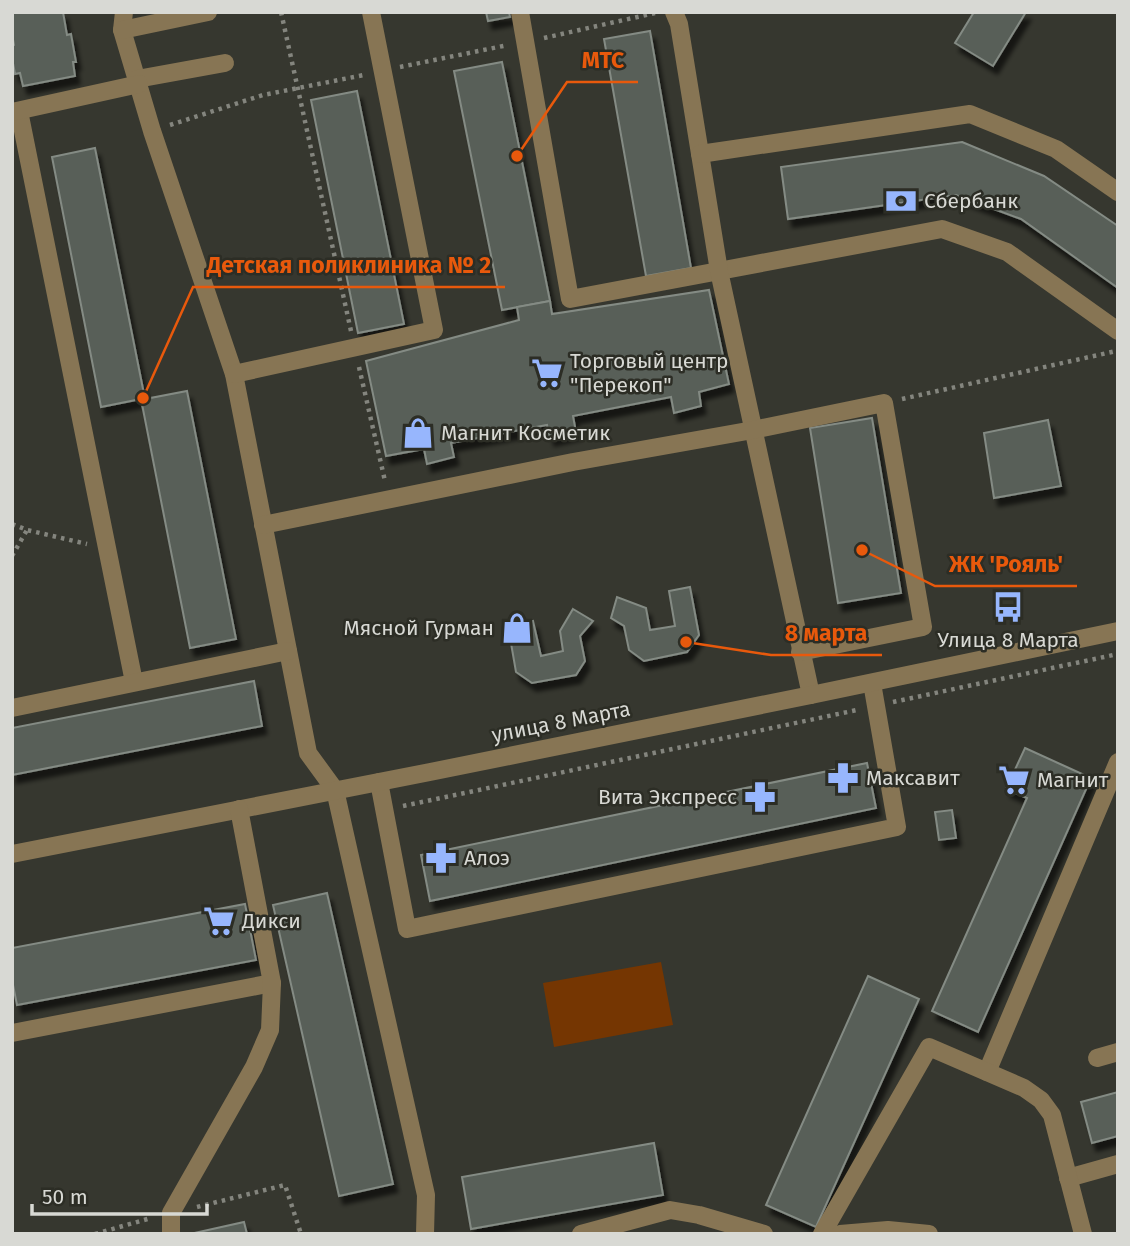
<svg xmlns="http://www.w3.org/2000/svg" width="1130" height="1246" viewBox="0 0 1130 1246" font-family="'Fira Sans',sans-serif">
  <defs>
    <filter id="shadow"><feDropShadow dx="4.5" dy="8" stdDeviation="2" flood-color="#0009"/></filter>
  </defs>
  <rect width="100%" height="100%" fill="#36372f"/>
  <polygon fill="#753602" points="661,962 673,1025 554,1047 543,983"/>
  <g fill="#585f58" stroke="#848b84" stroke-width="2" filter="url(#shadow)">
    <polygon points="12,12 63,12 67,35 71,34 76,62 73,62 75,76 23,86 20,73 15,74 12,58 12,46 14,45 12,34"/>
    <polygon points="486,12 509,12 510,17 488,21"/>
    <polygon points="974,12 1026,12 993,66 955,43"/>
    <polygon points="650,31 691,268 646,276 604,39"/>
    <polygon points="502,62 550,301 502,310 454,71"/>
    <polygon points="357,91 404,324 358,333 311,100"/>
    <polygon points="962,142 1044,176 1118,226 1118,288 1021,219 956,195 788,219 781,167"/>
    <polygon points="95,148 145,399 187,391 236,639 190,648 141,399 101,407 52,157"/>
    <polygon points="709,290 729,384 699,392 701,406 674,413 671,397 573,416 576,432 550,438 547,425 451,443 454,457 427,464 424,449 386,456 366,361 519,320 517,307 550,301 552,314"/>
    <polygon points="872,418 901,593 838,603 810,428"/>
    <polygon points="1048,420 1061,486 994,498 984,433"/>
    <polygon points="690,587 699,635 687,652 644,661 629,650 624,626 611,618 617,597 646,608 650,630 675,626 669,591"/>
    <polygon points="573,609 593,621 580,636 585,661 576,675 532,683 516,672 508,626 533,621 541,656 563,651 560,631"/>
    <polygon points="254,681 262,726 12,775 12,728"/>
    <polygon points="1025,748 1091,778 978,1032 932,1011 1027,798 1006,789"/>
    <polygon points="867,763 876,808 430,901 421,855"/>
    <polygon points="952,810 956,838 939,840 935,812"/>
    <polygon points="327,893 393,1184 339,1196 273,905"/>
    <polygon points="245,904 256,960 17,1005 12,980 12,948"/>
    <polygon points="868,976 919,999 816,1227 766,1205"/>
    <polygon points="1118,1092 1118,1136 1092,1143 1081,1102"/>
    <polygon points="654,1143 663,1195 471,1229 462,1177"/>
    <polygon points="244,1222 247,1234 190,1234"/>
  </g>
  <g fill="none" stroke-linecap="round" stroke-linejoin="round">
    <g stroke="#84857e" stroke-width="4.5" stroke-dasharray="3.5 5" stroke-linecap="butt">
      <polyline points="281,12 351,331"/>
      <polyline points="544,38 655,13"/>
      <polyline points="400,67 508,45"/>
      <polyline points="170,125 263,95 364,75"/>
      <polyline points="359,367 385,481"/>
      <polyline points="902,399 1116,351"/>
      <polyline points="12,524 27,530 87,544"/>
      <polyline points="12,556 27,530"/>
      <polyline points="893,702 1118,654"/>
      <polyline points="403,806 857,710"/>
      <polyline points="197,1207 285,1185 301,1234"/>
      <polyline points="95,1234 151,1218"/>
    </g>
    <g stroke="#877554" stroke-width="18">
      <polyline points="124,12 122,30 152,131 234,374 308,753 335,790 426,1195 425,1234"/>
      <polyline points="520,12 570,299 942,229 1007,252 1118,331"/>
      <polyline points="674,12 679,24 719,271 811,695"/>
      <polyline points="122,30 208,12"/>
      <polyline points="137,79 225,63"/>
      <polyline points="19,111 134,682"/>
      <polyline points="12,112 139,84"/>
      <polyline points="700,154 970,114 1056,149 1118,192"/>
      <polyline points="234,374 434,330 371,12"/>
      <polyline points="263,525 573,462 753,430 884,403 923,627 800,652"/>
      <polyline points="12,708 288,651"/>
      <polyline points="379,782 407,929 897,827 872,683"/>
      <polyline points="12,854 430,772 811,695 1118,631"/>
      <polyline points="12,1033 272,983"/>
      <polyline points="1097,1058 1118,1052"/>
      <polyline points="987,1072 1118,762"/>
      <polyline points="1068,1178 1118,1164"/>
      <polyline points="171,1234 171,1213 254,1067 270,1030 272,983 239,809"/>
      <polyline points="581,1234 670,1210 699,1215 764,1234"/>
      <polyline points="822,1234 929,1047 1024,1088 1041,1100 1052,1115 1083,1234"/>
      <polyline points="840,1234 888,1230 929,1234"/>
    </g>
  </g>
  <defs>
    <symbol id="bank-bare" viewBox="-9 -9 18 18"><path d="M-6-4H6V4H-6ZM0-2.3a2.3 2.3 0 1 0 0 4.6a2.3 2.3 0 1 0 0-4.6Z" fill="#97b6fd" stroke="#2c2d25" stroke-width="2.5" paint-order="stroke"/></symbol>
    <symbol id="supermarket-bare" viewBox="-9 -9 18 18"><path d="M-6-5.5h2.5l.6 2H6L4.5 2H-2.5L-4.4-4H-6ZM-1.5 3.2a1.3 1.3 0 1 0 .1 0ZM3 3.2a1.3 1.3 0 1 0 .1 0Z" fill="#97b6fd" stroke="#2c2d25" stroke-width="2.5" paint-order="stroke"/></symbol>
    <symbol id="shop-bare" viewBox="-9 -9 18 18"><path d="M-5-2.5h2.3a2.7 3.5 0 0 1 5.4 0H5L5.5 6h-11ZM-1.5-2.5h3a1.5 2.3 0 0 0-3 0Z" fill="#97b6fd" stroke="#2c2d25" stroke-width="2.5" paint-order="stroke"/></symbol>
    <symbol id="bus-bare" viewBox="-9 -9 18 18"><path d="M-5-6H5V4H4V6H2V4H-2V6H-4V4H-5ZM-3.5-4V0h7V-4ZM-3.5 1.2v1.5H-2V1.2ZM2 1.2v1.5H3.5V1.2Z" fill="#97b6fd" stroke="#2c2d25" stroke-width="2.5" paint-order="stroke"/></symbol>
    <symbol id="pharmacy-bare" viewBox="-9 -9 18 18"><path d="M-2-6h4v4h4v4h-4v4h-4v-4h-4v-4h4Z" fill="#97b6fd" stroke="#2c2d25" stroke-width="2.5" paint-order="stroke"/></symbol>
  </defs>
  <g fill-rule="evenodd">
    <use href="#bank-bare" x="879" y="179" width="44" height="44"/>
    <use href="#supermarket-bare" x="525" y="351" width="44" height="44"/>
    <use href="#shop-bare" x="396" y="411" width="44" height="44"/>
    <use href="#bus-bare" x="986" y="585" width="44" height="44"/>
    <use href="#shop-bare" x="495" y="606" width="44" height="44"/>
    <use href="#pharmacy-bare" x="821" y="756" width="44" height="44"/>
    <use href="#supermarket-bare" x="992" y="758" width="44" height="44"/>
    <use href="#pharmacy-bare" x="738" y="775" width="44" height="44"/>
    <use href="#pharmacy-bare" x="419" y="836" width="44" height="44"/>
    <use href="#supermarket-bare" x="197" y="899" width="44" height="44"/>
  </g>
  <g text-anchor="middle" stroke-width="5" stroke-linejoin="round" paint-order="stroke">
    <g font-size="21" fill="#d8d9d4" stroke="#2c2d25" text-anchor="start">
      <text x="924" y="208">Сбербанк</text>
      <text x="570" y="368">Торговый центр<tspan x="570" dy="24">"Перекоп"</tspan></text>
      <text x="441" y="440">Магнит Косметик</text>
      <text x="494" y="635" text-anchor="end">Мясной Гурман</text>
      <text x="1008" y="647" text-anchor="middle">Улица 8 Марта</text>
      <text x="866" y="785">Максавит</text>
      <text x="1037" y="787">Магнит</text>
      <text x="737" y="804" text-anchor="end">Вита Экспресс</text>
      <text x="464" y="865">Алоэ</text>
      <text x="242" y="928">Дикси</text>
    </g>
    <g font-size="21" fill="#d8d9d4" stroke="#2c2d25">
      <text transform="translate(561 722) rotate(-11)" y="7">улица 8 Марта</text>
    </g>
  </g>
  <path fill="none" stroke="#e8590c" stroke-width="2.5" d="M517 156L567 82H638M143 398L193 287H505M862 550L935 586H1077M686 642L771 655H882"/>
  <g fill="#e8590c" stroke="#2c2d25" stroke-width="2.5">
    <circle cx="517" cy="156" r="7"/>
    <circle cx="143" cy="398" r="7"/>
    <circle cx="862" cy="550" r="7"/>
    <circle cx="686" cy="642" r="7"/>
  </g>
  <g font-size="23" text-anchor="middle" font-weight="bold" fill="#e8590c" stroke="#2c2d25" stroke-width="5" stroke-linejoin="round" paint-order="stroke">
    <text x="603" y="68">МТС</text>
    <text x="349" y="273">Детская поликлиника № 2</text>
    <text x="1006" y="572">ЖК 'Рояль'</text>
    <text x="826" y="641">8 марта</text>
  </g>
  <rect width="1130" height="1246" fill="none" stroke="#d8d9d4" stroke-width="28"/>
  <path d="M32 1204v10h175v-10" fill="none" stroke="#d8d9d4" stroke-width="3.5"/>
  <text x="42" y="1204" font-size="21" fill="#d8d9d4" stroke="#2c2d25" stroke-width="5" paint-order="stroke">50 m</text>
</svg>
